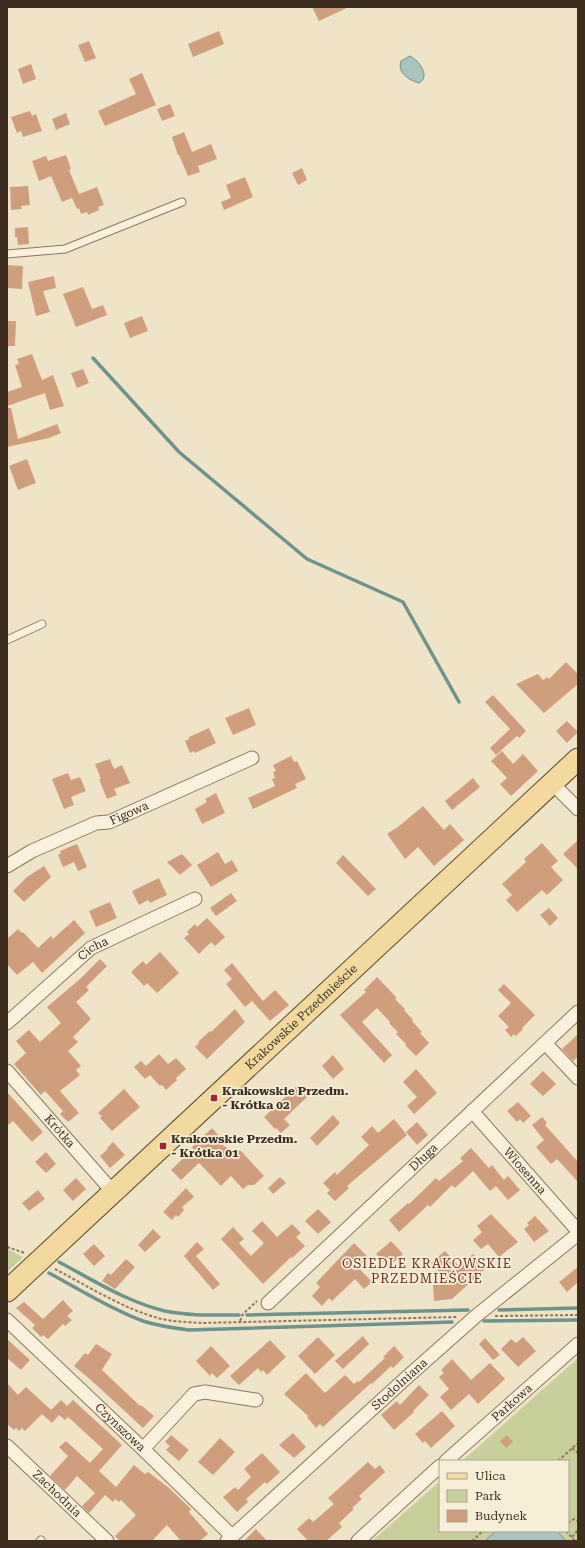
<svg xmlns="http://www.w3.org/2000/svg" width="585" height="1548" viewBox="0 0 585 1548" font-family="'Roboto Serif',serif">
  <rect width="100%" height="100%" fill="#f0e4c8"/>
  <g fill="#c9cf9b">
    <polygon points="7,1249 23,1257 7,1272"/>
    <polygon points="578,1358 578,1541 372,1541 440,1481 440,1531 568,1531 568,1461 462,1461"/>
  </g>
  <g fill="#a9c4bc" stroke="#6f938a">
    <path d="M 410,56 C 419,60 431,77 419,83 C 409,80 397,73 401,61 Z"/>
    <polygon points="496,1531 557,1531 566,1541 485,1541"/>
  </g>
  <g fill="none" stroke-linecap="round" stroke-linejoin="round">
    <g stroke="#6f938a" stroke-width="3.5">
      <polyline points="93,358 179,452 307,559 403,602 459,702"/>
      <path d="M 59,1262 C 93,1280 127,1302 165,1311 C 189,1316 215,1315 239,1315"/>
      <path d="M 49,1273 C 79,1289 110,1309 143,1321 C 158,1326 173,1328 189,1330 L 452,1322"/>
      <polyline points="499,1310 578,1308"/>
      <polyline points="247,1315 468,1310"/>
      <polyline points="484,1321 578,1320"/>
    </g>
  </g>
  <g fill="#cf9f7d">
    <polygon points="312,7 349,7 319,21"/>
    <polygon points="219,31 224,44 193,57 188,44"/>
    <polygon points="89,41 96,58 85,62 78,45"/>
    <polygon points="31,64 36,79 23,84 18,69"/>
    <polygon points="142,73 156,105 105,126 98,111 136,94 129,79"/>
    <polygon points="170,104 175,116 162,121 157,109"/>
    <polygon points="30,111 32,116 36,114 42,131 23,137 21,131 17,133 11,117"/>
    <polygon points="66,113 70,124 56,130 52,119"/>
    <polygon points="184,132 192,152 211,144 217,159 198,166 200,172 188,176 179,155 178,155 172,137"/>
    <polygon points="66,155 71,169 69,170 79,194 97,187 104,205 98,207 99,210 88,215 87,212 81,214 79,208 77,209 72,198 62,202 51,176 39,181 32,161 46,156 48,161"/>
    <polygon points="302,168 307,180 298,185 292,173"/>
    <polygon points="245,177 253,197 224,210 221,202 231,198 226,185"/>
    <polygon points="28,186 30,205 21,206 22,209 11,210 10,187"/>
    <polygon points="28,227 29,244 18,245 17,237 15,237 15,228"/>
    <polygon points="7,265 23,266 22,289 7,288"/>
    <polygon points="54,276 56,288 43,291 50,312 36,316 28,282"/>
    <polygon points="83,287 92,309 103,305 107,315 76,327 63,294"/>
    <polygon points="142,316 148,331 130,338 124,323"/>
    <polygon points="7,321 16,321 15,346 7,346"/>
    <polygon points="32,354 42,380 53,375 64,406 50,410 45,393 7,406 7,392 22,387 15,365 19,364 17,359"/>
    <polygon points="83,369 89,383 77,388 71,373"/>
    <polygon points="7,408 11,408 18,439 57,424 61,433 49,438 7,447"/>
    <polygon points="27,459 36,483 18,490 9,466"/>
    <polygon points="566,662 578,674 578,684 544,713 516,684 538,674 543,680 547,677 549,679"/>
    <polygon points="493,695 526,731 519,738 517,736 496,755 490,748 510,729 485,702"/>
    <polygon points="249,708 256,725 233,735 225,718"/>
    <polygon points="567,721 578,732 567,743 556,731"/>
    <polygon points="209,728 216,743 195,753 194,751 190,753 185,741 189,739 189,737"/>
    <polygon points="502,751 513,764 523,754 538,771 511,796 500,784 507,778 491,761"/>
    <polygon points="291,756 294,762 297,761 306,779 295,784 297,788 253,809 248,798 275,786 272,779 275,778 273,772 276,771 273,765"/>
    <polygon points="110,759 114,769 122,765 130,783 114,789 117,795 107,799 99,779 101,779 95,764"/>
    <polygon points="68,773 71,780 80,777 86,791 71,797 74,805 64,809 52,779"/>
    <polygon points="473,778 480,787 452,810 445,801"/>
    <polygon points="216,793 225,813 202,824 195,809 207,802 205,799"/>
    <polygon points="423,806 444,830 450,824 464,840 434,866 418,847 405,859 387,834 398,827"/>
    <polygon points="578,840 578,869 563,854"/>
    <polygon points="542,843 558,861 551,867 563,880 547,895 542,890 517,912 506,900 512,895 502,884 526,862 524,859"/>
    <polygon points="77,844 87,867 78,871 74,862 63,867 58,855 61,853 60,851"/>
    <polygon points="218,852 225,864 232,860 238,871 211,887 197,865"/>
    <polygon points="182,854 192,865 180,875 167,862"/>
    <polygon points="343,855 376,889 368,896 336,863"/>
    <polygon points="44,866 51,877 24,902 13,891 27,877"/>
    <polygon points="159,878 167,895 150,903 148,900 139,905 132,891"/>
    <polygon points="231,893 237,901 216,916 210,908"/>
    <polygon points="110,902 117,918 96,927 89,911"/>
    <polygon points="549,908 558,918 550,926 540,915"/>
    <polygon points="207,918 225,937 215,946 211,942 199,954 184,938 189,934 187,932 195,924 197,927"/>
    <polygon points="74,920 85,933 42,973 33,962 17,975 7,964 7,939 18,929 22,933 23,932 38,948 51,936 53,939"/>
    <polygon points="160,952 179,973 157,993 147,983 144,986 131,972 143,961 146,965"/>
    <polygon points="100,959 107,966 86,987 89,990 76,1002 91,1019 73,1037 78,1042 68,1051 81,1066 76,1070 80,1075 60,1091 79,1113 68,1122 60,1114 63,1111 45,1091 41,1095 14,1064 26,1053 16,1041 29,1030 40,1042 61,1023 47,1007 80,979"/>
    <polygon points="232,963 263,1001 275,990 289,1005 270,1021 252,1001 245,1007 226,984 232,979 224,970"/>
    <polygon points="377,977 397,998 395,999 405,1009 404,1010 413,1020 412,1021 422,1032 420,1033 429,1043 416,1056 405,1045 406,1044 396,1034 398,1032 389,1023 390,1022 377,1008 362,1022 392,1055 384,1063 340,1015 366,992 364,990"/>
    <polygon points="504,984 535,1015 522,1028 523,1029 516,1036 514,1034 511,1037 505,1030 509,1027 498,1016 511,1003 498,990"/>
    <polygon points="235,1009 245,1022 207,1059 195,1047 199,1043 198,1042 210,1031 211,1032"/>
    <polygon points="578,1034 578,1057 573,1061 562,1049"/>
    <polygon points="159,1054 168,1064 176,1058 186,1069 176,1078 177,1080 166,1090 162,1085 160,1086 150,1075 145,1079 134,1067 141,1061 146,1066"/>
    <polygon points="333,1055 344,1069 333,1079 322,1066"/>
    <polygon points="416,1069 437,1093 414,1114 407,1106 417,1097 403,1082"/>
    <polygon points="543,1071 556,1084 543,1096 530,1084"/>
    <polygon points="297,1086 307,1097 284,1119 290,1125 281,1133 276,1128 275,1129 264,1117"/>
    <polygon points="124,1089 140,1107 112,1131 100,1118 102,1116 98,1113"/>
    <polygon points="7,1092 43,1132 32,1142 13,1121 7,1126"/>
    <polygon points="518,1102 531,1116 523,1123 520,1119 517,1122 507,1111"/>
    <polygon points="333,1115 340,1123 317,1146 310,1138"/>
    <polygon points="542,1117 547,1123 545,1125 578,1162 578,1182 557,1159 551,1164 536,1147 544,1140 532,1125"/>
    <polygon points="394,1119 407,1135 347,1186 349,1188 335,1201 327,1193 330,1190 323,1183 335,1172 337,1175 369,1145 361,1137 372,1126 378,1133"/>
    <polygon points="417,1122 428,1135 417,1145 406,1132"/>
    <polygon points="212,1128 221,1138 218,1141 234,1154 240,1150 264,1176 254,1185 248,1185 243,1189 231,1176 221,1186 199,1163 181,1180 171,1170 193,1149 192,1147"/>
    <polygon points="113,1142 125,1155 110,1168 100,1156 108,1149 107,1148"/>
    <polygon points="471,1148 489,1168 492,1165 504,1180 508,1176 520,1190 508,1200 496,1186 490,1191 473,1171 455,1188 452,1185 430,1207 428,1205 399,1232 389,1220 408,1203 409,1204 436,1178 439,1181 463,1161 460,1158"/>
    <polygon points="46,1152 56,1164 46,1173 35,1162"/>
    <polygon points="280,1177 286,1183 273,1194 268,1188"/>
    <polygon points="76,1178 86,1189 73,1201 63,1190"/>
    <polygon points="186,1188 194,1197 182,1207 184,1210 178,1217 176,1215 172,1220 163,1212"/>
    <polygon points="38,1190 45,1199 29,1211 22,1203"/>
    <polygon points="318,1209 331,1222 318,1234 305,1221"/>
    <polygon points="491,1214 518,1242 499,1257 488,1244 481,1249 473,1240 482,1232 477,1226"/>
    <polygon points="535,1216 549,1231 534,1242 524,1229 529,1225 527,1223"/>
    <polygon points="262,1221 277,1237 292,1224 301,1233 296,1237 305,1246 292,1258 291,1257 263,1284 221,1239 233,1227 244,1239 239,1243 251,1256 264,1243 252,1231"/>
    <polygon points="153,1229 161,1237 145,1252 138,1245"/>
    <polygon points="391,1241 403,1254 388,1267 376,1254"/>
    <polygon points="197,1242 204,1249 196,1256 220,1284 213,1290 184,1256"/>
    <polygon points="354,1243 368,1257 358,1267 372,1282 364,1289 355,1279 332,1301 329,1298 322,1306 312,1296 320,1287 316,1283"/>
    <polygon points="94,1244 105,1256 94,1266 83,1254"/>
    <polygon points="445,1251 460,1267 473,1254 486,1268 452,1299 434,1301 433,1285 450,1284 431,1263"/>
    <polygon points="126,1259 135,1267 115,1289 102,1281 108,1273 111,1275"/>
    <polygon points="578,1267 578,1282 567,1292 559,1282"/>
    <polygon points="63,1300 73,1311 67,1316 72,1320 65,1326 63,1324 48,1339 43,1335 41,1337 32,1328 35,1325 16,1308 24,1302 43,1319"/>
    <polygon points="363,1336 369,1344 343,1369 335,1361"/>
    <polygon points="318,1337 335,1355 315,1374 298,1356"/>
    <polygon points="523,1337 536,1351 518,1367 501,1349 511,1339 516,1343"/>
    <polygon points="485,1338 500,1355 493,1360 479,1344"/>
    <polygon points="7,1339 30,1360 21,1370 7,1358"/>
    <polygon points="270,1340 286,1357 267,1375 263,1370 261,1372 258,1368 239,1385 230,1376"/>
    <polygon points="96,1344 112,1354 102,1370 140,1406 141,1405 154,1416 143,1428 91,1380 74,1366 85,1353 88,1355"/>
    <polygon points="211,1346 230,1366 217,1378 212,1373 210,1376 196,1361"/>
    <polygon points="394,1346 404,1357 393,1368 391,1366 372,1384 371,1383 323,1427 320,1424 316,1428 307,1417 308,1416 284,1394 306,1373 325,1393 345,1375 354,1384 358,1381 359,1382 385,1358 383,1357"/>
    <polygon points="452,1359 471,1380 490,1363 505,1379 478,1404 469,1394 451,1410 440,1397 449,1389 439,1377 444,1373 441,1370"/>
    <polygon points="7,1383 18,1395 26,1387 51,1410 61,1400 67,1406 73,1400 122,1445 99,1471 116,1487 134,1465 145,1474 148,1472 169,1488 191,1509 189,1512 208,1534 200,1541 181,1541 167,1525 152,1541 120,1541 115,1536 136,1515 121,1500 119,1502 115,1499 113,1502 105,1495 89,1513 82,1506 95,1493 77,1476 65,1490 50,1476 68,1456 59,1447 66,1441 90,1463 103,1449 68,1417 65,1420 59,1415 52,1423 42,1414 25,1431 22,1428 19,1431 16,1428 14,1430 7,1424"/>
    <polygon points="419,1385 429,1395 413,1411 414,1412 394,1430 381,1415 397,1401 400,1405"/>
    <polygon points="442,1411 455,1426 431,1448 425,1441 423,1443 415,1434"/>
    <polygon points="293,1433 306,1447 294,1458 279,1445"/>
    <polygon points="171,1435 189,1450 179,1461 166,1450 170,1446 165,1442"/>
    <polygon points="507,1435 513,1442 506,1448 500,1441"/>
    <polygon points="220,1438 235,1452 213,1475 198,1462"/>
    <polygon points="262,1453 280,1472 267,1484 265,1482 246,1499 248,1502 237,1512 223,1497 235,1487 238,1490 251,1477 244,1469"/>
    <polygon points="368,1462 375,1469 380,1465 385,1472 359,1496 362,1499 352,1508 354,1509 339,1523 342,1527 326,1541 308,1541 297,1529 309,1518 313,1522 334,1504 328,1498"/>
    <polygon points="256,1529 267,1541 244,1541"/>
  </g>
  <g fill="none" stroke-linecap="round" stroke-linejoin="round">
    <defs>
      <g id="lane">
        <polyline points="7,254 65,249 182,202"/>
        <polyline points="7,640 42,624"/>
        <polyline points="40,1541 41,1540"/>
      </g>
      <g id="street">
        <polyline points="552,783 578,809"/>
        <path id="s1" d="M 7,866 L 32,851 L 96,823 L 109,822 L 252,758"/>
        <path id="s2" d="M 7,1023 L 91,948 L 195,899"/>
        <polyline points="545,1043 578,1078"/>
        <path id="s3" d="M 7,1071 L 113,1192"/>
        <path id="s4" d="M 472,1111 L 578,1231"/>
        <path id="s5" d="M 268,1303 L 578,1012"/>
        <path id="s6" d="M 7,1320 L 143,1449 L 232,1536"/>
        <path id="s7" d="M 7,1446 L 107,1541"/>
        <polyline points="143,1449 194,1394 205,1392 256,1400"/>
        <path id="s8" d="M 446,1461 L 578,1344"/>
        <path id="s9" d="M 227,1541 L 405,1379 L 476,1316 L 578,1234"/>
        <polyline points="358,1541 440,1466"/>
      </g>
      <g id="primary">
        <path id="s10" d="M 7,1291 L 578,759"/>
      </g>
    </defs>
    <use href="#lane" stroke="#8d765c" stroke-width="9"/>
    <use href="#street" stroke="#8d765c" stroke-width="15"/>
    <use href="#primary" stroke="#5b4430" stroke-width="23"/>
    <g stroke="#8d765c" stroke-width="2" stroke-dasharray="3 2" stroke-linecap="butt">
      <polyline points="7,8 8,7"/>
      <polyline points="7,1247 25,1253"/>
      <path d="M 55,1269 C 88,1286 125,1310 162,1319 C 175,1322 189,1322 202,1323 L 457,1317"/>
      <polyline points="495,1316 578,1315"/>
      <polyline points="240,1321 243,1314 257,1301"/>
      <polyline points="572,1448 578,1453"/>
      <polyline points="558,1461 578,1443"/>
      <polyline points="568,1523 574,1519 578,1521"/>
      <polyline points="566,1531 575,1541"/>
      <polyline points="572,1537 578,1530"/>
      <polyline points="472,1541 483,1531"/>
    </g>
    <use href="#lane" stroke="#faf1dc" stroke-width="7"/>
    <use href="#street" stroke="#faf1dc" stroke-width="13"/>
    <use href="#primary" stroke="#f3d9a0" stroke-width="21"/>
  </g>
  <g fill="#9e2a2b" stroke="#f7eed8" stroke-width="1.5">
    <rect x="210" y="1094" width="8" height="8" rx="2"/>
    <rect x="159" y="1142" width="8" height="8" rx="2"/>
  </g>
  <g text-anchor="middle" stroke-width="3.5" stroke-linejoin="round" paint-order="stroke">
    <g font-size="12" fill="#3d2e20" stroke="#f7eed8">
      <text dy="4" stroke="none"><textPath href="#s1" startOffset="134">Figowa</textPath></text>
      <text dy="4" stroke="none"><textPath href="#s2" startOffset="114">Cicha</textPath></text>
      <text dy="4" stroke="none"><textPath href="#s10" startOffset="402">Krakowskie Przedmieście</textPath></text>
      <text dy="4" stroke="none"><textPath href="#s3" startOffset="80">Krótka</textPath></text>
      <text dy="4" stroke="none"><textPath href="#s5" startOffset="213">Długa</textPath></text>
      <text dy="4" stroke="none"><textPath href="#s4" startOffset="80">Wiosenna</textPath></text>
      <text dy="4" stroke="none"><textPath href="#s9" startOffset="233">Stodolniana</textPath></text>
      <text dy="4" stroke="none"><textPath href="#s8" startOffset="88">Parkowa</textPath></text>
      <text dy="4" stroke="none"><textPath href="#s6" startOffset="156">Czynszowa</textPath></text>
      <text dy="4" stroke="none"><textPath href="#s7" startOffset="69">Zachodnia</textPath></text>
    </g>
    <g font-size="12" font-weight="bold" fill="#3d2e20" stroke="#f7eed8" text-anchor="start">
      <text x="222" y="1095">Krakowskie Przedm.<tspan x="222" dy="14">- Krótka 02</tspan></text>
      <text x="171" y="1143">Krakowskie Przedm.<tspan x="171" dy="14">- Krótka 01</tspan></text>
    </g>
    <g font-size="13" letter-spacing="1" fill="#6b2e1e" stroke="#f7eed8">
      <text x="427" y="1268">OSIEDLE KRAKOWSKIE<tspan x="427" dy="15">PRZEDMIEŚCIE</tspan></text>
    </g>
  </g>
  <rect width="585" height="1548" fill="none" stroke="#3d2e20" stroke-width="16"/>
  <rect x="439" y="1460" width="130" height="72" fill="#f7eed8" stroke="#ada18e"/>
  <rect x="447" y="1473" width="20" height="6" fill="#f3d9a0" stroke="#ada18e"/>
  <text x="475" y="1480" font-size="12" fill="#3d2e20">Ulica</text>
  <rect x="447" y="1490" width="20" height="12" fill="#c9cf9b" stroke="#ada18e"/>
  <text x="475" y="1500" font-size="12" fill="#3d2e20">Park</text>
  <rect x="447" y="1510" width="20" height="12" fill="#cf9f7d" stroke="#ada18e"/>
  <text x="475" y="1520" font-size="12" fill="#3d2e20">Budynek</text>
</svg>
